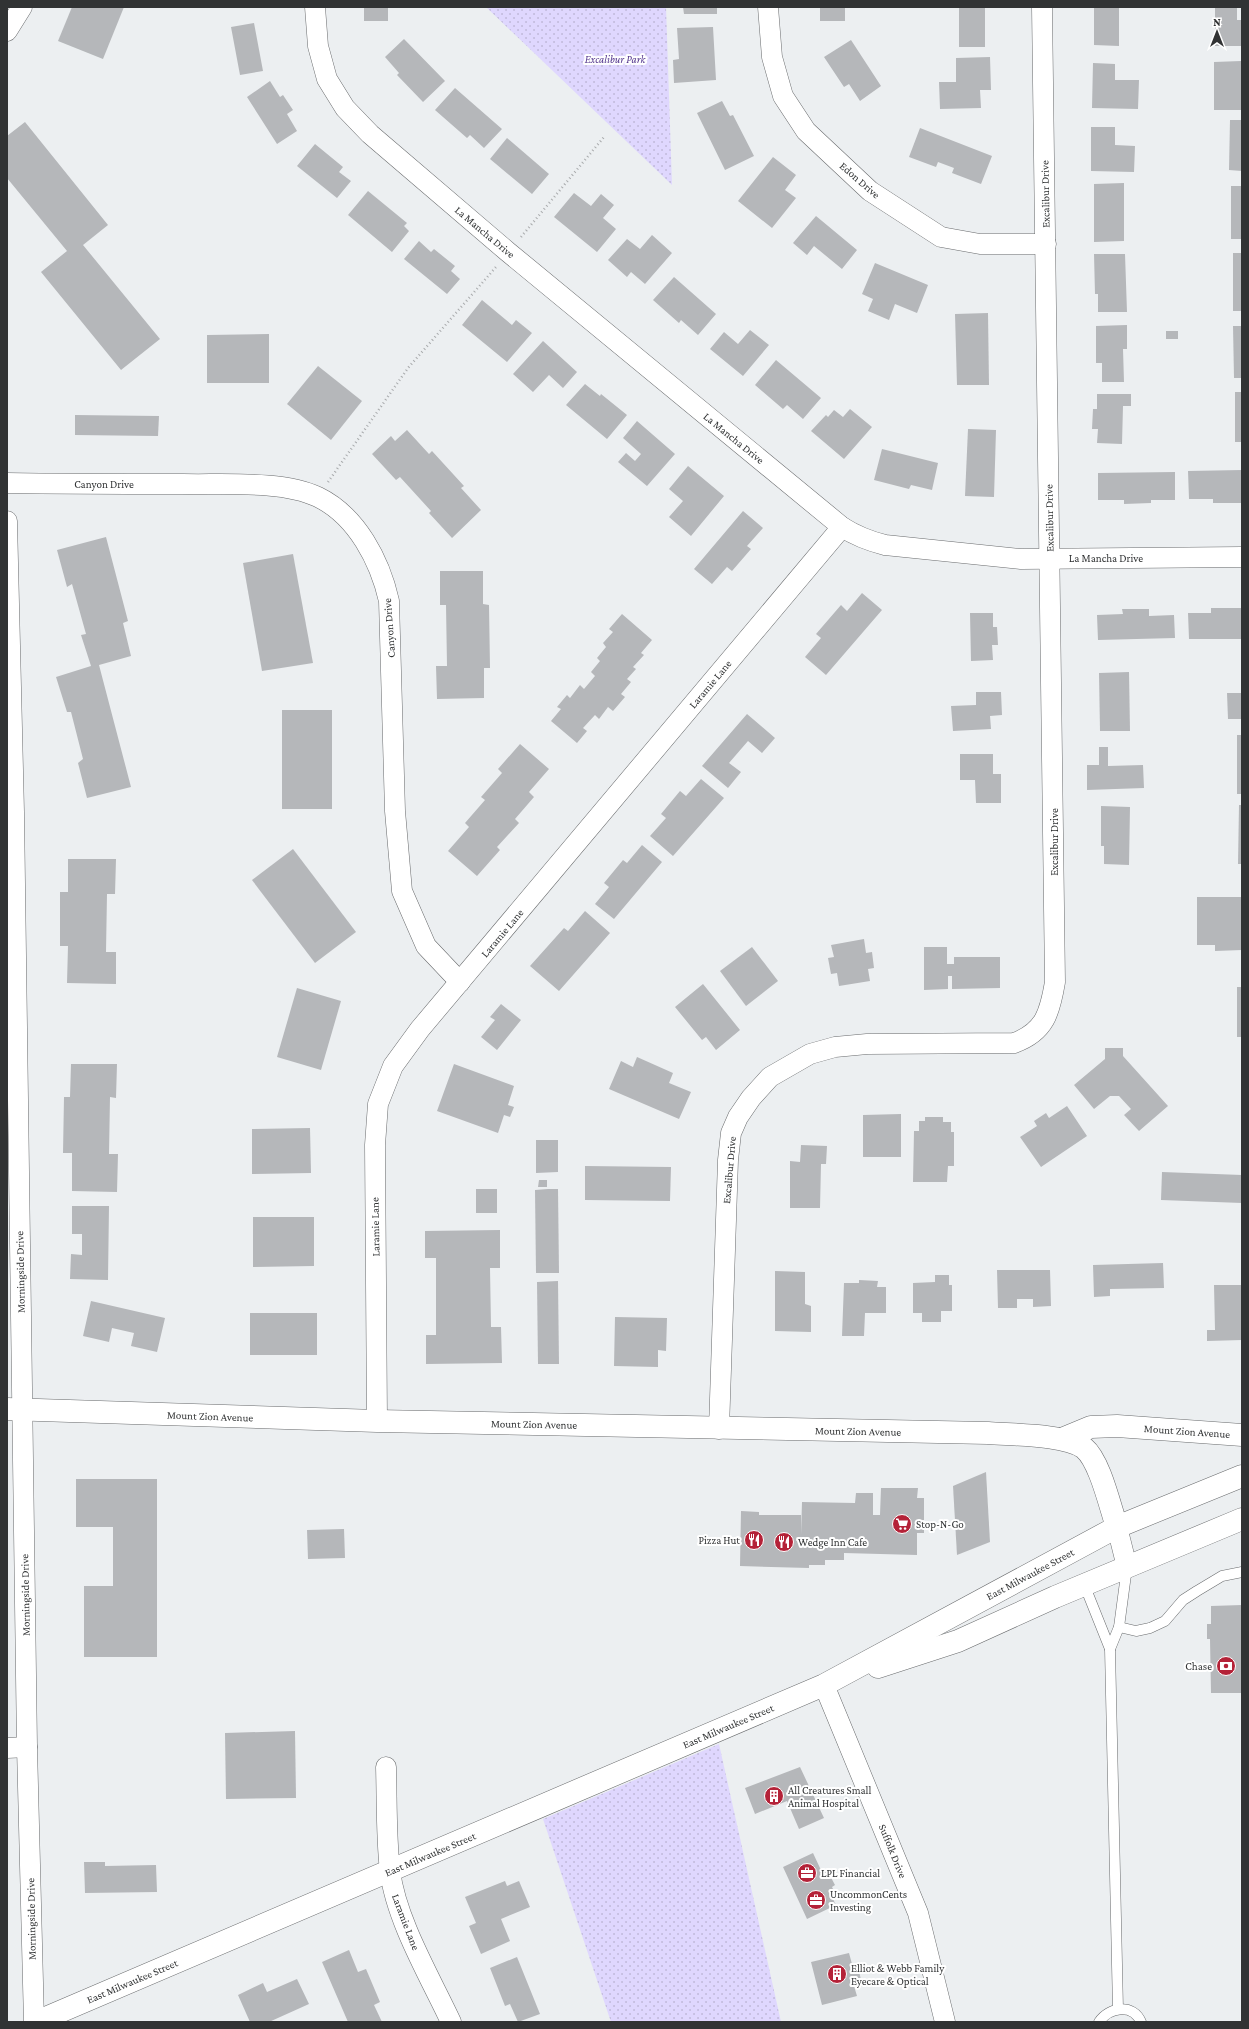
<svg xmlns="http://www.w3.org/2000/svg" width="1249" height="2029" viewBox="0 0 1249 2029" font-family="'Crimson Pro',serif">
  <defs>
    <pattern id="park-dots" width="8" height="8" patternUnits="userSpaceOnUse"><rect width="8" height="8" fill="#dfd7fe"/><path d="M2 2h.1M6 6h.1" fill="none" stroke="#c0b9da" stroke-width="1.8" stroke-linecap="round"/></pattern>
  </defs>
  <rect width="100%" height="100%" fill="#eceff1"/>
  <g fill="url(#park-dots)">
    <polygon points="486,7 666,7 672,185"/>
    <polygon points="719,1744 781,2022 611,2022 543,1819"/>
  </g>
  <g fill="#b5b7ba">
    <polygon points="72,7 124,7 103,59 58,41"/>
    <rect x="364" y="7" width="24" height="14"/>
    <polygon points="683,7 717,7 717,14 684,14"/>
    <rect x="820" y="7" width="25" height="14"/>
    <rect x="959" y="7" width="26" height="40"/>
    <polygon points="1094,7 1119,7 1119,46 1094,45"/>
    <polygon points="1215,7 1237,7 1237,20 1242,20 1242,46 1215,46"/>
    <polygon points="254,23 263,71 240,75 231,27"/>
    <polygon points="713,27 716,80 674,83 673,60 679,59 677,28"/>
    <polygon points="404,39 445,81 423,102 397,75 399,73 385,57"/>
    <polygon points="851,40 881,86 860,101 849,84 844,87 824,57"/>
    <polygon points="990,57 991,90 980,90 981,108 940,109 939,82 956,82 956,58"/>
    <polygon points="1241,61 1242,110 1214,110 1214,62"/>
    <polygon points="1093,63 1115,64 1115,80 1139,80 1138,109 1092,108"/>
    <polygon points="270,81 280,97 283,95 293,110 287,114 297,131 277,144 247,97"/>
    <polygon points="455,88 502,129 484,148 470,135 467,138 435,110"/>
    <polygon points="722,101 730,116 733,115 754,156 725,170 697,113"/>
    <polygon points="1230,120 1242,120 1242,171 1229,170"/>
    <polygon points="25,122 108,225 83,245 160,339 121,370 41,272 67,251 7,178 7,136"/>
    <polygon points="1091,127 1115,127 1115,145 1135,146 1134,172 1091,171"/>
    <polygon points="920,128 992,156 981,184 952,173 954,168 938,162 936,167 909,157"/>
    <polygon points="507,138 549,174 532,194 490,159"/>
    <polygon points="315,144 343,167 339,172 351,181 337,198 297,166"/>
    <polygon points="773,157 796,175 785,190 796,198 772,228 738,201"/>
    <polygon points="1124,183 1124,241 1094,242 1094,184"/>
    <rect x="1231" y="186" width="11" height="53"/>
    <polygon points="368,191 407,223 404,226 409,231 392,252 348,215"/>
    <polygon points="574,193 591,206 601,194 614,205 603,218 616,229 597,252 554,217"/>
    <polygon points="816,216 857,250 842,269 814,246 807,255 793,243"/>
    <polygon points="652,235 672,253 645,284 631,272 627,277 608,260 627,239 640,249"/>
    <polygon points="419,241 431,252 434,249 455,266 451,271 460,279 447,294 404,259"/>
    <rect x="1233" y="253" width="9" height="58"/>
    <polygon points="1094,254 1125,254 1127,312 1098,312 1098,294 1095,294"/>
    <polygon points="875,263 928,285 917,313 895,304 889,320 868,311 873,299 862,294"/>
    <polygon points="674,277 716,314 698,335 681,320 679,323 653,300"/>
    <polygon points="482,300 512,325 516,320 532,333 507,362 462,325"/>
    <polygon points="988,313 989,385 957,385 955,314"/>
    <polygon points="1127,325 1127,349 1123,349 1124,382 1102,382 1102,363 1096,363 1096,326"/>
    <polygon points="1233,326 1242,326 1242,378 1234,378"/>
    <polygon points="750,330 769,345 743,376 710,349 724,332 738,344"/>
    <rect x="1166" y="331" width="12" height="8"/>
    <polygon points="269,334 269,383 207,383 207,335"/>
    <polygon points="543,341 577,372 563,388 549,375 533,392 513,374"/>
    <polygon points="776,360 821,398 803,419 787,405 783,409 755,385"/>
    <polygon points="318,366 362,401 331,440 287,404"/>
    <polygon points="585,384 600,396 601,394 627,415 607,439 566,405"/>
    <rect x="1235" y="392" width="7" height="50"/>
    <polygon points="1097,394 1131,394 1131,406 1123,406 1122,444 1097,443 1098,429 1092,429 1093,409 1097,409"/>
    <polygon points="850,409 872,427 844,459 811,431 826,415 828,417 834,410 843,417"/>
    <polygon points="75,415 159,416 158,436 75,435"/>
    <polygon points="637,421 675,454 647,486 618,462 626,453 635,461 641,454 623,438"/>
    <polygon points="968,429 996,430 994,497 965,496"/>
    <polygon points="407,430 429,454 432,451 464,486 461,488 481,510 452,538 429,513 431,511 400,477 396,480 372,454 391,436 395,441"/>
    <polygon points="882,449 938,463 932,490 911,485 909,489 874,480"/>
    <polygon points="688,466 724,496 691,536 669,517 683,501 669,489"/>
    <polygon points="1242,470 1241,503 1213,503 1213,499 1189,499 1188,471"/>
    <polygon points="1175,472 1175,500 1151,500 1151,503 1124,504 1124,500 1098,500 1098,473"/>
    <polygon points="743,511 763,528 747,546 751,549 732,571 727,567 712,584 694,569"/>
    <polygon points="106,537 128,621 123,623 131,656 99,665 131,787 87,798 78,763 83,759 71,712 67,712 56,677 91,666 81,635 86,634 72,584 67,587 57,550"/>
    <polygon points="293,554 313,663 262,671 243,563"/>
    <polygon points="440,571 483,571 483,604 489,605 490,668 484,668 484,698 437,699 436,666 447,666 446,605 440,605"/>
    <polygon points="862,593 882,610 826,675 805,657 821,638 816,634 841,605 847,611"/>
    <polygon points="1211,608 1242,608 1242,639 1189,639 1188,613 1211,613"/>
    <polygon points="1122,609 1149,609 1149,616 1174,615 1175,638 1098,640 1097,615 1123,614"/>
    <polygon points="970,613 993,613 993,627 997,627 998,645 992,645 993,660 971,661"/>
    <polygon points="622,614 652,640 641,653 644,655 633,667 636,669 627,679 631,682 621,694 625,697 613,711 608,707 599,719 595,715 583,728 587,731 577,743 551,721 561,709 557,707 567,695 570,698 580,685 584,689 595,676 591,672 600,661 597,658 606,647 603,643 613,632 609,629"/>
    <polygon points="1129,672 1130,731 1100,731 1099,673"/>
    <polygon points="976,692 1001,692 1002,715 990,716 991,729 953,731 951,706 976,705"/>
    <polygon points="1227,693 1242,693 1242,719 1228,719"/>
    <rect x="282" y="710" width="50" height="99"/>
    <polygon points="747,714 775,738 762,753 748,741 729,763 741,772 728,788 702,766"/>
    <rect x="1237" y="735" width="5" height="59"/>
    <polygon points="520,744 549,769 529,792 534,797 515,819 519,823 497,847 500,850 477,876 448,851 469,827 465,823 485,800 481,797 502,773 498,769"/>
    <polygon points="1099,747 1108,747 1108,766 1143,765 1144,788 1087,790 1087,765 1099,765"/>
    <polygon points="960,754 993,754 993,774 1001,774 1001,803 976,803 975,780 960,780"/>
    <polygon points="701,779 724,798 673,856 650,836 666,818 661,814 680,791 686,796"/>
    <polygon points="1239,805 1242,805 1242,864 1238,864"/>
    <polygon points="1101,806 1130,807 1129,865 1104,864 1104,846 1101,846"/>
    <polygon points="642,845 662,862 614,919 595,904 609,887 604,883 623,860 627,863"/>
    <polygon points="293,849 356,932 315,963 252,880"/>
    <polygon points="68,859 116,859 115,894 107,894 106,952 116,952 116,984 67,983 68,946 60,946 60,892 68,892"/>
    <polygon points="1197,897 1242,897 1242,950 1215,951 1215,945 1197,945"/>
    <polygon points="585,911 610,933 559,991 530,966 564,928 568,931"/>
    <polygon points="864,939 866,953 872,952 874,968 868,969 870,981 839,986 837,973 831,974 828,958 834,957 831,945"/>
    <polygon points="752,947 778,981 746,1006 720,971"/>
    <polygon points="924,947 947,947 947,964 954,964 954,957 1000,957 1000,988 952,989 952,976 948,976 948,989 924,990"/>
    <polygon points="703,984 740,1030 716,1050 706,1037 702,1040 675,1007"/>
    <rect x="1237" y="987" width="5" height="50"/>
    <polygon points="297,988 341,1001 321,1070 277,1057"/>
    <polygon points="501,1004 521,1020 497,1050 481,1037 495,1020 490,1017"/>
    <polygon points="1105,1048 1123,1048 1123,1056 1168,1106 1139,1131 1124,1115 1131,1109 1119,1096 1110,1096 1094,1109 1074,1085 1105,1059"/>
    <polygon points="637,1057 673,1073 669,1083 691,1092 679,1119 609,1089 621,1061 633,1067"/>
    <polygon points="71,1064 117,1064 116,1098 110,1097 109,1154 118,1154 117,1192 72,1191 72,1153 63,1153 64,1097 70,1097"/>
    <polygon points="454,1064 514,1086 508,1105 514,1107 510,1117 504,1115 498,1133 437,1111"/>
    <polygon points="1067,1106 1087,1136 1041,1167 1020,1137 1037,1126 1034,1121 1046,1113 1049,1118"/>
    <polygon points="901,1114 901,1157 863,1157 863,1115"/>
    <polygon points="925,1117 943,1117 943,1122 951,1122 951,1132 954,1132 954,1166 948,1166 947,1182 913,1182 914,1131 919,1131 919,1121 925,1121"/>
    <polygon points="310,1128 311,1173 252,1174 252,1129"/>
    <polygon points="536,1140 558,1140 558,1172 536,1173"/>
    <polygon points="801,1145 827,1146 826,1164 821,1164 820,1208 790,1208 790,1161 800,1162"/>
    <polygon points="585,1166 671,1167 670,1201 585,1200"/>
    <polygon points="1162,1172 1242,1175 1242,1203 1161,1200"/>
    <polygon points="539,1180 547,1180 547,1187 538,1187"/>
    <rect x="476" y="1189" width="21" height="24"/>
    <polygon points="548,1189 558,1189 559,1273 536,1273 535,1190"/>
    <polygon points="72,1206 109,1206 108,1280 70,1279 71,1254 82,1255 82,1234 72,1234"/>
    <polygon points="253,1217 314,1217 314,1266 253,1267"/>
    <polygon points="500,1230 500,1268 490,1268 491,1327 501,1327 502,1363 426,1364 426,1335 436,1335 436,1258 425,1258 425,1231"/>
    <polygon points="1163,1263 1164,1288 1110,1289 1110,1296 1094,1297 1093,1265"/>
    <polygon points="997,1270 1050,1270 1051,1306 1033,1307 1033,1299 1017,1299 1017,1308 998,1308"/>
    <polygon points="775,1271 805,1272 805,1304 811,1306 811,1332 775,1331"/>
    <polygon points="935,1275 949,1275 949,1285 952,1285 952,1311 941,1311 941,1322 922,1322 922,1313 913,1313 913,1283 935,1282"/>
    <polygon points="859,1280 878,1281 877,1287 886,1287 886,1313 865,1313 864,1336 842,1336 844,1283 859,1283"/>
    <polygon points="558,1281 559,1364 538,1364 537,1282"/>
    <polygon points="1214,1285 1242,1285 1242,1340 1207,1341 1207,1330 1215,1330"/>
    <polygon points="91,1301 165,1318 157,1352 131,1346 134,1333 112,1328 109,1342 83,1336"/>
    <rect x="250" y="1313" width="67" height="42"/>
    <polygon points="615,1317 667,1318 666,1351 658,1350 658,1367 614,1366"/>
    <polygon points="986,1472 990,1542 957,1555 953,1486"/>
    <polygon points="76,1479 157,1479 157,1657 84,1657 84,1586 113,1586 113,1527 76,1527"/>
    <polygon points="881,1488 918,1488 917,1498 924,1498 924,1533 917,1533 917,1555 844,1553 844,1560 825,1560 825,1565 809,1565 809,1568 740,1566 741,1511 759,1512 759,1515 801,1515 801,1535 802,1502 855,1503 856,1493 873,1493 873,1515 880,1515"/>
    <polygon points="344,1529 345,1558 308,1559 307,1530"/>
    <polygon points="1242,1605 1242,1693 1211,1693 1210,1639 1207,1639 1207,1624 1211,1624 1211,1606"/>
    <polygon points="295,1731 296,1798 226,1799 225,1733"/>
    <polygon points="800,1767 824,1818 799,1829 787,1801 755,1814 745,1788"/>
    <polygon points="813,1853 820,1868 827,1870 835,1885 832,1887 835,1893 831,1895 836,1905 807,1919 783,1867"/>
    <polygon points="84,1862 105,1862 105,1866 156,1865 157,1892 85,1893"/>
    <polygon points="505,1881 507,1886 519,1881 530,1907 501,1919 510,1941 481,1954 469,1926 476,1923 465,1897"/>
    <polygon points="349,1950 358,1972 366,1969 380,2002 374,2005 382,2022 348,2022 322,1962"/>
    <polygon points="849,1953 852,1964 857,1963 862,1984 854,1986 857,1996 822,2005 811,1962"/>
    <polygon points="517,1957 540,2014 518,2022 510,2004 505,2006 490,1968"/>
    <polygon points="297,1979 309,2004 269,2022 250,2022 238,1995 263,1983 267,1992"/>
  </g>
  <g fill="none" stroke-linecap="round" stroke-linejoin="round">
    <defs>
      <g id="lane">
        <polyline points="1084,1584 1110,1649 1118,2009"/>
        <polyline points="1119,1627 1136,1631 1150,1628 1165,1621 1183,1600 1197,1591 1222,1576 1242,1572"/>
        <polyline points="1110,1649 1119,1627 1127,1567"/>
        <path d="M 1099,2022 C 1109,2007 1133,2003 1141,2022"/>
      </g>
      <g id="street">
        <path d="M 315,7 L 318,46 L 327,79 L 345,108 L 370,134 L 508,252 L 842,527 C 856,536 869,541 885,545 L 1021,559 L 1242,557"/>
        <polyline points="768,7 772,57 783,96 806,131 870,191 941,237 980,244 1046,244"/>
        <polyline points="7,31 22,7"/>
        <path d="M 7,483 C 66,484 124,484 183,484 C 222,485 283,480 318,497 C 357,516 380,561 389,601 L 395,811 L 402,891 L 426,946 L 460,982"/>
        <polyline points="7,521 14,812 27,1747 34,2022"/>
        <polyline points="377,1421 375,1145 378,1104 393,1066 420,1029 842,527"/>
        <path d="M 719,1429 L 728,1160 L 731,1133 L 738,1117 L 751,1098 L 770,1077 L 810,1054 L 835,1047 L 867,1044 L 1014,1043 C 1045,1032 1050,1012 1055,982 L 1042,7"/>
        <polyline points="1117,1527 1127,1567"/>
        <polyline points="824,1685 918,1913 945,2022"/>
        <polyline points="7,1748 27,1747"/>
        <path d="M 386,1767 C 387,1801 386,1837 390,1871 C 396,1920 430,1977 451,2022"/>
      </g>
      <g id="secondary">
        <path d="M 7,1409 L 377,1421 L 988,1433 C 1012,1435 1065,1434 1084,1448 C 1100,1461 1110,1507 1117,1527"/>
        <polyline points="1062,1439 1091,1427 1117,1426 1242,1435"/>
        <polyline points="878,1667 958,1641 1055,1597 1242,1519"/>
        <polyline points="36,2022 824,1685 1117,1527 1242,1476"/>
      </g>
    </defs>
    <use href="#lane" stroke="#696b6d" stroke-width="11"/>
    <use href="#street" stroke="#696b6d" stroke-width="21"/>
    <use href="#secondary" stroke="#696b6d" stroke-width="23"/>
    <g stroke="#a8aaac" stroke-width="2.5" stroke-dasharray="1 3" stroke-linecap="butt">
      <polyline points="521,237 604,137"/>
      <polyline points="328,482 408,368 496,267"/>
    </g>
    <use href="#lane" stroke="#fff" stroke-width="10"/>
    <use href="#street" stroke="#fff" stroke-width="20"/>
    <use href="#secondary" stroke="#fff" stroke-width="22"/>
  </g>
  <defs>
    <symbol id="supermarket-disc" viewBox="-11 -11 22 22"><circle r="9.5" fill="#b42238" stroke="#fff"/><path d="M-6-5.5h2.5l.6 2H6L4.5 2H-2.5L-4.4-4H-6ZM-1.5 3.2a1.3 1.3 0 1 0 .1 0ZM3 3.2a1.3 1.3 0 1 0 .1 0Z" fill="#fff"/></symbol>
    <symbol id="restaurant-disc" viewBox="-11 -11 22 22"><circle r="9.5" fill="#b42238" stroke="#fff"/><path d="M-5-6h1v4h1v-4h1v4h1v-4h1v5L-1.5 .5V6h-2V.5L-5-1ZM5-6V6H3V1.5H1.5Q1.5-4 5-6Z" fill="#fff"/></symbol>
    <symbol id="bank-disc" viewBox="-11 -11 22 22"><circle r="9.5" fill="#b42238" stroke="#fff"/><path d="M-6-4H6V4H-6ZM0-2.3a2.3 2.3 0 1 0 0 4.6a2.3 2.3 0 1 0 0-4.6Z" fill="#fff"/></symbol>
    <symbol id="building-disc" viewBox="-11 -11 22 22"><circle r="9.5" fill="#b42238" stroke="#fff"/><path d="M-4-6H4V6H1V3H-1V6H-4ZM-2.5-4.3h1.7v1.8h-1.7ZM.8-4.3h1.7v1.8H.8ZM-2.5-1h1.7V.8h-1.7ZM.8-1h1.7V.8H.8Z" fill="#fff"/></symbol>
    <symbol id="office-disc" viewBox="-11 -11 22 22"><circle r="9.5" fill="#b42238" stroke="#fff"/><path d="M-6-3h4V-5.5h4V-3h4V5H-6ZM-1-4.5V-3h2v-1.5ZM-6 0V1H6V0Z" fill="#fff"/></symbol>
  </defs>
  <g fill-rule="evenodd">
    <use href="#supermarket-disc" x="891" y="1513" width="22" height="22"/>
    <use href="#restaurant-disc" x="743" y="1529" width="22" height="22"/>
    <use href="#restaurant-disc" x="773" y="1531" width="22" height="22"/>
    <use href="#bank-disc" x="1215" y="1655" width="22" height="22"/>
    <use href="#building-disc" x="763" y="1785" width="22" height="22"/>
    <use href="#office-disc" x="796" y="1862" width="22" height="22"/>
    <use href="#office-disc" x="805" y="1889" width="22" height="22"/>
    <use href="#building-disc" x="826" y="1963" width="22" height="22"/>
  </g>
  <g text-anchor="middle" stroke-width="4" stroke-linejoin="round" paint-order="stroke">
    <g font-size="11" font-style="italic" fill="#53368d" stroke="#fff">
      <text x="615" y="63">Excalibur Park</text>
    </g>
    <g font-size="11" fill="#313334" stroke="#fff">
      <text transform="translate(860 180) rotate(41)" y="4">Edon Drive</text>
      <text transform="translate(1045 194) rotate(-91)" y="4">Excalibur Drive</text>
      <text transform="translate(485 232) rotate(40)" y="4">La Mancha Drive</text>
      <text transform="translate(734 438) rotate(39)" y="4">La Mancha Drive</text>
      <text x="104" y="488">Canyon Drive</text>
      <text transform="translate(1049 518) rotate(-91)" y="4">Excalibur Drive</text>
      <text x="1106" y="562">La Mancha Drive</text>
      <text transform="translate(389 628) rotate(-94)" y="4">Canyon Drive</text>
      <text transform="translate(710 684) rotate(-50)" y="4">Laramie Lane</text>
      <text transform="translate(1054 842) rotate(-90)" y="4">Excalibur Drive</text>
      <text transform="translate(502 933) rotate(-50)" y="4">Laramie Lane</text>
      <text transform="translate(729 1170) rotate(-85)" y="4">Excalibur Drive</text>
      <text transform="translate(375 1227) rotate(-91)" y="4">Laramie Lane</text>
      <text transform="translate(20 1272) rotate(-91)" y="4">Morningside Drive</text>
      <text transform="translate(210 1416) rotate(2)" y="4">Mount Zion Avenue</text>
      <text transform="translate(534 1424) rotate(1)" y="4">Mount Zion Avenue</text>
      <text transform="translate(858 1431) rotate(1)" y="4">Mount Zion Avenue</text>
      <text transform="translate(1187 1431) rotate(4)" y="4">Mount Zion Avenue</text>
      <text transform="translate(1030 1574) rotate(-28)" y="4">East Milwaukee Street</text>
      <text transform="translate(25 1595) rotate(-91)" y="4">Morningside Drive</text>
      <text transform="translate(728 1726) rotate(-23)" y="4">East Milwaukee Street</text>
      <text transform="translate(893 1851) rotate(68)" y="4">Suffolk Drive</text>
      <text transform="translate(430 1854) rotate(-23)" y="4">East Milwaukee Street</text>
      <text transform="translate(31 1919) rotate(-91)" y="4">Morningside Drive</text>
      <text transform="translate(406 1922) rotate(69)" y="4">Laramie Lane</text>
      <text transform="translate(132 1981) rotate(-23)" y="4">East Milwaukee Street</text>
    </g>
    <g font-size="11" fill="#313334" stroke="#fff" text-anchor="start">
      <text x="916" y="1528">Stop-N-Go</text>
      <text x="740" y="1544" text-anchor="end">Pizza Hut</text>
      <text x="798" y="1546">Wedge Inn Cafe</text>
      <text x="1212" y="1670" text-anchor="end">Chase</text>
      <text x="788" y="1794">All Creatures Small<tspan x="788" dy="13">Animal Hospital</tspan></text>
      <text x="821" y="1877">LPL Financial</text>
      <text x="830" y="1898">UncommonCents<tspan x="830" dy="13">Investing</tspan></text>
      <text x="851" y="1972">Elliot &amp; Webb Family<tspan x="851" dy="13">Eyecare &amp; Optical</tspan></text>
    </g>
  </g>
  <rect width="1249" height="2029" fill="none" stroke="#313334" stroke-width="16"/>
  <g transform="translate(1217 32)" stroke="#ffffff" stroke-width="3" paint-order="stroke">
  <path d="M0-3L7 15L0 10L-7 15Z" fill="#313334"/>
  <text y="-6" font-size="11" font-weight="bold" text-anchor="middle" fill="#313334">N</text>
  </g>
</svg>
